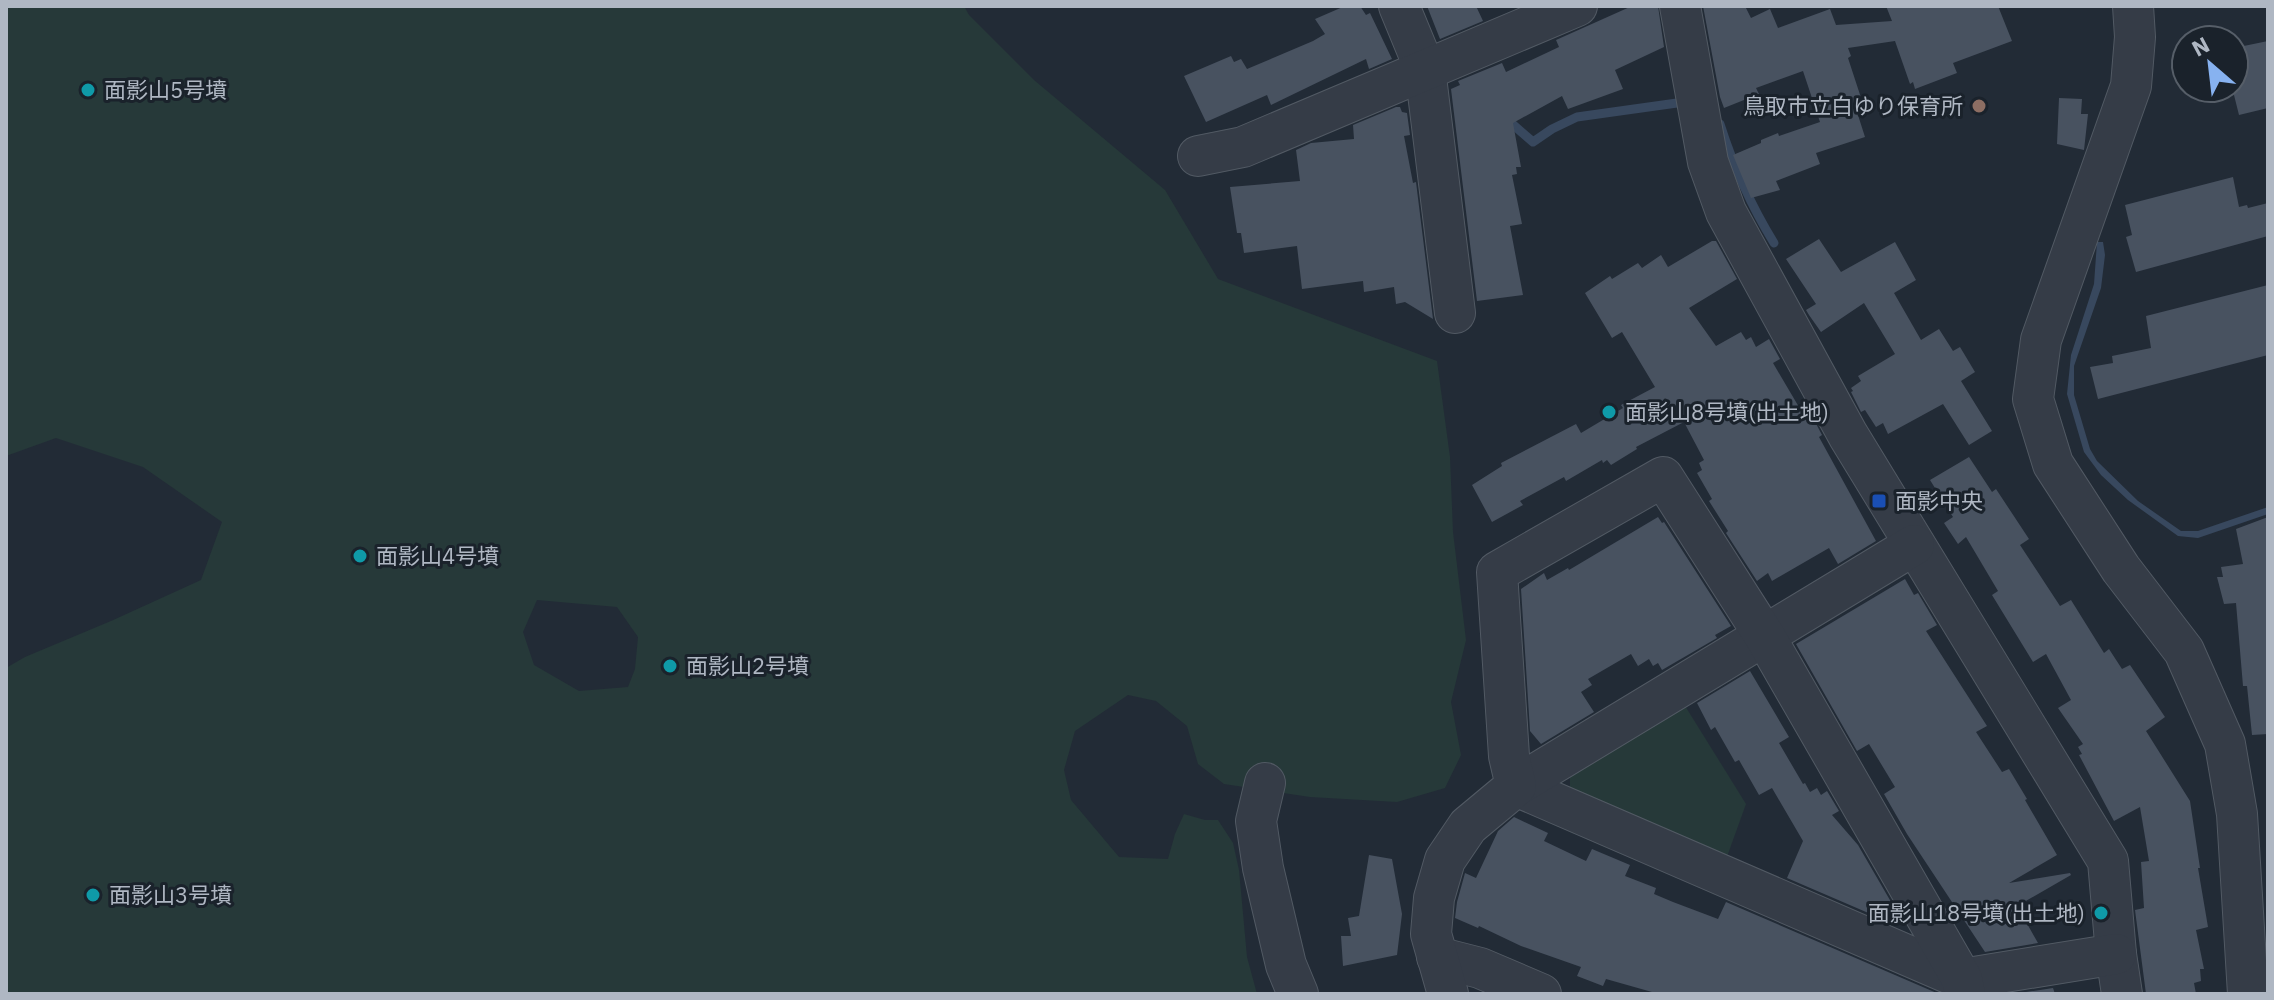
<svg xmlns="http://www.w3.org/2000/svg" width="2274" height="1000" viewBox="0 0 2274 1000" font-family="'IBM Plex Sans','Noto Sans JP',sans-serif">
  <rect width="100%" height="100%" fill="#222b36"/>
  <g fill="#263939" fill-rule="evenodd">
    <path d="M 6,6 L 964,6 L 969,15 L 1034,80 L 1165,190 L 1218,279 L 1437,361 L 1450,457 L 1453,532 L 1466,640 L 1451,702 L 1461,755 L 1445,788 L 1397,802 L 1310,797 L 1224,784 L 1198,764 L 1187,726 L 1156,701 L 1128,695 L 1075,731 L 1064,770 L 1071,800 L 1119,857 L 1168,859 L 1175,834 L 1184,814 L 1205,820 L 1218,820 L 1233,843 L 1239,870 L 1247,957 L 1257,994 L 6,994 L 6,668 L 25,657 L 111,621 L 201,580 L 222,522 L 143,467 L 56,438 L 6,456 ZM 537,600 L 617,607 L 638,637 L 635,669 L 628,687 L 579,691 L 534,665 L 523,632 Z"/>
    <polygon points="1682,701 1746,804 1724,865 1570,791 1570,775"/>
  </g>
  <polygon fill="#38485e" points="2097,242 2103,242 2105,255 2101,288 2074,366 2074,395 2090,449 2097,461 2138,501 2181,531 2198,531 2268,507 2268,514 2198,538 2178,536 2128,500 2101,475 2084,452 2067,394 2071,355 2094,284"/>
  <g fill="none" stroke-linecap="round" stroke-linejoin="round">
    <g stroke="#38485e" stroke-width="9">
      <polyline points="1505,123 1510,122 1533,142 1552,129 1577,117 1677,103"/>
      <path d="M 1720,124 C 1734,168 1750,204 1774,243"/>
    </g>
  </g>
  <g fill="#485260">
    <polygon points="1345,6 1360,6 1366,15 1370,13 1392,59 1369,69 1366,59 1271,105 1267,95 1206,122 1184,76 1231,56 1234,62 1241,59 1247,69 1313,41 1325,34 1315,19"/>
    <polygon points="1427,6 1476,6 1483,21 1440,39"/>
    <polygon points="1632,6 1658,6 1664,47 1615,70 1623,89 1568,109 1562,96 1513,123 1521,167 1516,167 1517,174 1512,175 1522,224 1510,226 1523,295 1477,301 1451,89 1460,85 1458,81 1502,63 1506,72 1559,47 1556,40"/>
    <polygon points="1703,6 1745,6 1751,18 1770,9 1778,28 1830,9 1836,25 1892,21 1886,6 1998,6 2012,41 1953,63 1957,73 1915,89 1913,82 1910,84 1895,41 1848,48 1851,56 1848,58 1865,110 1857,112 1865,137 1816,153 1820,164 1776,181 1780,190 1751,198 1733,155 1761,143 1761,140 1778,133 1779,136 1820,122 1803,71 1756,88 1759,94 1724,108 1720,97"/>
    <polygon points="2268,41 2268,108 2239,115 2234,95 2234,48"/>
    <polygon points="2059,98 2082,99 2081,114 2088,114 2084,150 2057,144"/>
    <polygon points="1396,107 1400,107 1402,112 1407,113 1410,135 1404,136 1413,183 1416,182 1433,319 1405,302 1396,304 1394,287 1364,292 1363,281 1302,289 1297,246 1244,253 1241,233 1237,233 1230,187 1300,181 1296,150 1311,143 1354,139 1353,125"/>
    <polygon points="2233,177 2239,207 2247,205 2248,208 2268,203 2268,236 2136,272 2126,237 2132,235 2125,205"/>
    <polygon points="1819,239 1841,272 1895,242 1916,280 1894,293 1921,340 1939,329 1953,351 1960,347 1975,372 1961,381 1992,431 1969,445 1943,404 1888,434 1883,423 1876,427 1865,410 1861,412 1851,392 1853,391 1851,388 1861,381 1858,376 1895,354 1864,303 1821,332 1809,315 1806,310 1816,304 1786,259"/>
    <polygon points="1712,241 1716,241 1737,279 1689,308 1716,346 1741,332 1746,340 1751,337 1756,347 1769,339 1780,359 1773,363 1806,419 1812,416 1822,435 1819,437 1876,541 1838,564 1829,548 1772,581 1768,573 1757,581 1726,533 1728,531 1709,501 1712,499 1697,473 1702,470 1699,463 1704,460 1684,422 1636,447 1637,449 1611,465 1607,460 1603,463 1602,460 1566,481 1564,477 1520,501 1523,505 1492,522 1472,485 1502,466 1501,463 1576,424 1581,433 1623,408 1621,405 1655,387 1622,332 1612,338 1585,293 1610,276 1612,279 1638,263 1642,268 1661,255 1668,267"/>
    <polygon points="2268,285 2268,355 2098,399 2090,367 2113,363 2112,356 2151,348 2146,316"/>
    <polygon points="1969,457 1992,492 1996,489 2029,539 2020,545 2060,606 2071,600 2104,653 2109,649 2122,669 2130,665 2165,717 2146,731 2190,801 2200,868 2198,868 2208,927 2196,930 2204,969 2200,969 2201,981 2194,983 2196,994 2146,994 2135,910 2144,908 2141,862 2149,861 2140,807 2114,821 2079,755 2082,754 2078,747 2083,744 2058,708 2071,700 2046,654 2033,662 1992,595 1998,591 1966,537 1958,544 1944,523 1953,517 1930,480"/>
    <polygon points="1658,517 1662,523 1664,522 1731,626 1715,635 1717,638 1662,670 1658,663 1653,666 1649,659 1638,666 1631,654 1588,679 1592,685 1581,692 1594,712 1541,744 1530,731 1521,589 1544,573 1547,580 1568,568 1569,570"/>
    <polygon points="2268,517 2268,734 2252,735 2247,686 2243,686 2236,603 2224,604 2217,577 2223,577 2221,567 2243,564 2236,529"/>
    <polygon points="1905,579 1914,595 1918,593 1937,625 1926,631 1987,726 1976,732 2002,772 2009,769 2027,799 2025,800 2057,855 2009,883 2070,873 2071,875 2017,906 2038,943 1985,952 1907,834 1884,794 1895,787 1869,744 1857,751 1796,644"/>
    <polygon points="1750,671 1789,737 1779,743 1803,784 1805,783 1810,792 1817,788 1821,795 1827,791 1839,811 1832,815 1858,845 1898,914 1887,921 1787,878 1803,841 1772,788 1759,795 1739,760 1735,762 1715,727 1711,730 1697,703"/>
    <polygon points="1514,817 1548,833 1544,841 1586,861 1592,849 1630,865 1625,876 1656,888 1654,894 1673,902 1718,919 1726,902 1939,994 1659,994 1606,979 1603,986 1577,976 1581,967 1521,946 1479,926 1478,928 1455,918 1457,902 1465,873 1476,878 1498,831"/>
    <polygon points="1369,855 1392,859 1402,914 1397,955 1343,966 1341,936 1351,936 1348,918 1359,916"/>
    <polygon points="2053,988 2055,994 2013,994"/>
  </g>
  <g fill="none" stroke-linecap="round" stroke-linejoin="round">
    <defs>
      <g id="minor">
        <polyline points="1399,6 1425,69 1455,313"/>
        <polyline points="1680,6 1708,162 1726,212 1848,435 2108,861 2116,954 2122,994"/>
        <polyline points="2133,6 2135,37 2131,86 2041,340 2033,399 2053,464 2121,569 2184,651 2225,744 2237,814 2248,994"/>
        <polyline points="1198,156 1243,147 1577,6"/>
        <polyline points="1265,783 1256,821 1263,868 1286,965 1298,994"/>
        <polyline points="1516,786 1962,979 2116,954"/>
        <polyline points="1516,786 1914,545"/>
        <polyline points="1437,957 1480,968 1541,994"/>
        <polyline points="1448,994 1431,934 1434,898 1445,860 1468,826 1516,786 1509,756 1497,572 1663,477 1764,635 1962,979 1965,994"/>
      </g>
    </defs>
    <use href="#minor" stroke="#525a64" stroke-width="42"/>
    <use href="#minor" stroke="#353c47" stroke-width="40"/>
  </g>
  <g fill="#0f9aa8" stroke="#1a222b" stroke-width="3">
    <circle cx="88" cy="90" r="8"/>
    <circle cx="1609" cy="412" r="8"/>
    <circle cx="360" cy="556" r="8"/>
    <circle cx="670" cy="666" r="8"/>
    <circle cx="93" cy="895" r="8"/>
    <circle cx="2101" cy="913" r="8"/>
  </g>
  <circle fill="#8d6e63" stroke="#1a222b" stroke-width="3" cx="1979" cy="106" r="8"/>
  <rect fill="#1a4fb4" stroke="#1a222b" stroke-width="3" x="1871" y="493" width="16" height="16" rx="4"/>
  <g text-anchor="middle" stroke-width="6" stroke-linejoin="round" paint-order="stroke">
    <g font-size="22" fill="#afb7c3" stroke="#1a222b" text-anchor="start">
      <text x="104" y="98">面影山5号墳</text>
      <text x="1963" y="114" text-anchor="end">鳥取市立白ゆり保育所</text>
      <text x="1625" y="420">面影山8号墳(出土地)</text>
      <text x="1895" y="509">面影中央</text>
      <text x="376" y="564">面影山4号墳</text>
      <text x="686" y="674">面影山2号墳</text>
      <text x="109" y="903">面影山3号墳</text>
      <text x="2085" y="921" text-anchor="end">面影山18号墳(出土地)</text>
    </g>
  </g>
  <rect width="2274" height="1000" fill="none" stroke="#afb7c3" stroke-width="16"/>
  <g transform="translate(2210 64) rotate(332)"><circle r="38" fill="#1a222b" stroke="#565e68" stroke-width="2"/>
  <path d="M0-6L14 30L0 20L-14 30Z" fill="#87b2f0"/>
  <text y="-12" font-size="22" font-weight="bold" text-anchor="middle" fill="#afb7c3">N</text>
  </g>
</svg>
